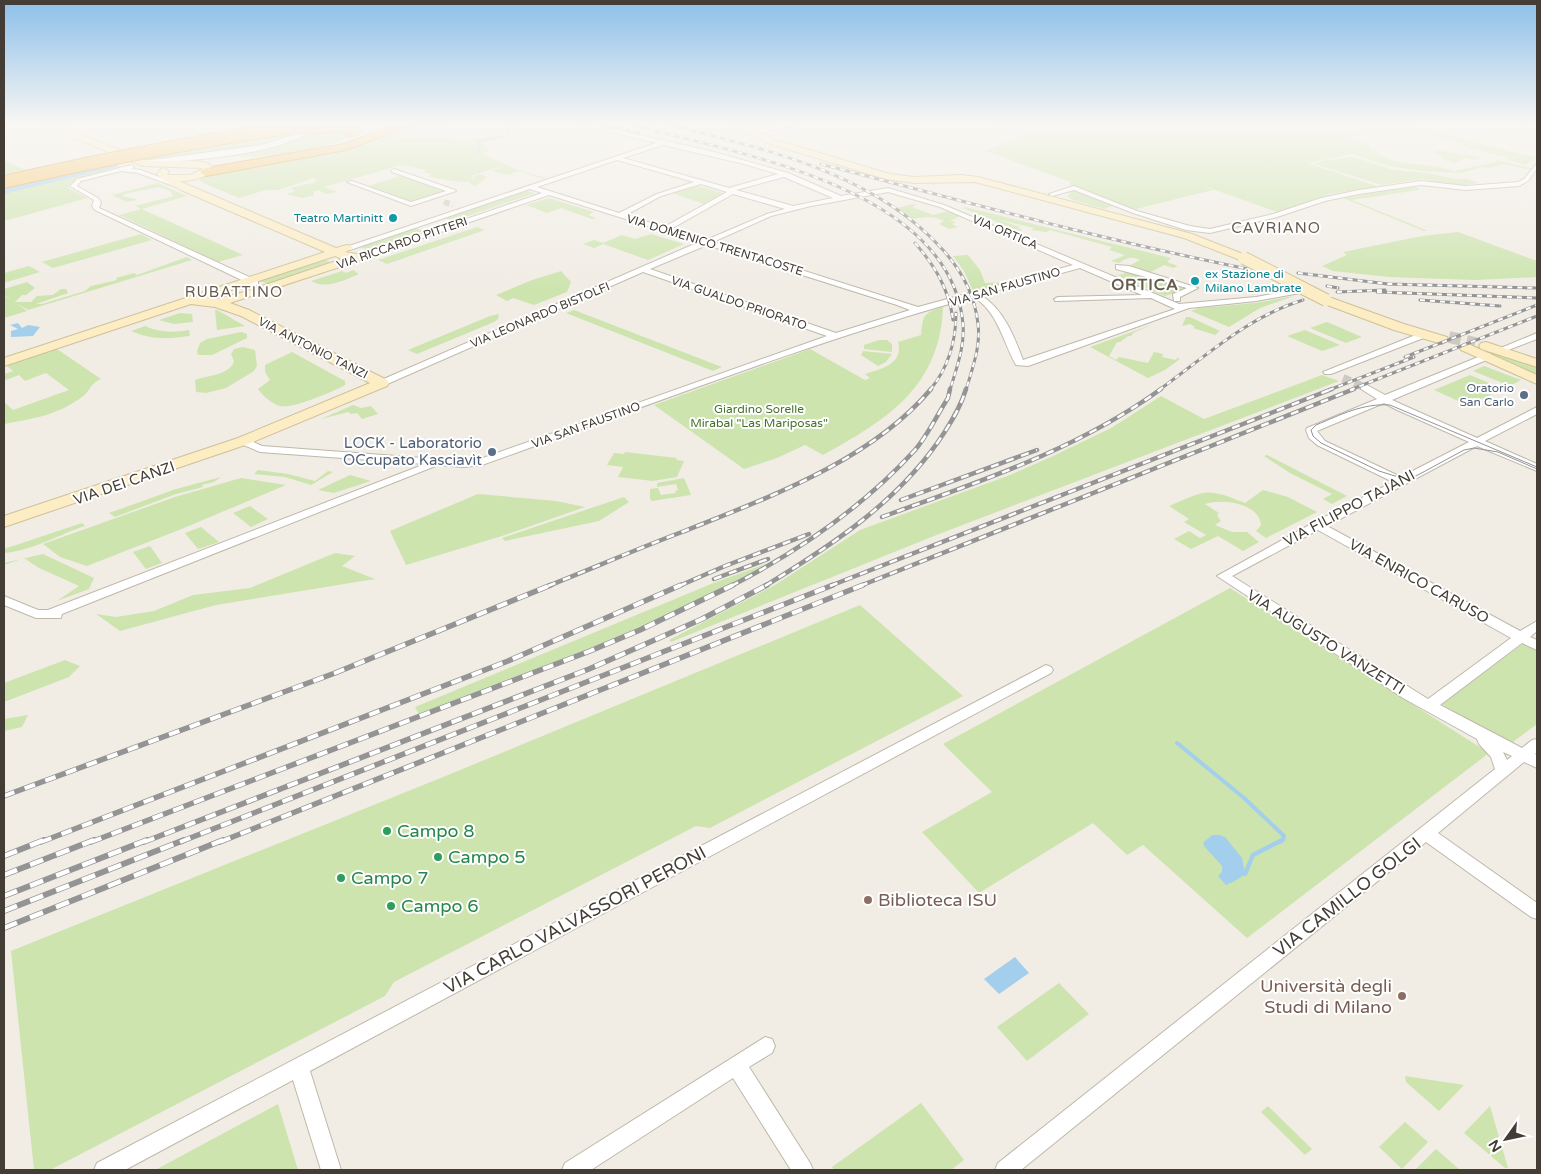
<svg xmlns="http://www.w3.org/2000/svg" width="1541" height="1174" viewBox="0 0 1541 1174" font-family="'Varela Round',sans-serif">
  <rect width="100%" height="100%" fill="#f1ede5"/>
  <g fill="#cde4af">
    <path d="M 415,124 L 451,124 L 406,132 L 396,138 L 468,139 L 501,136 L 504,137 L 483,143 L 489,151 L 482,154 L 516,169 L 546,178 L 544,179 L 519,171 L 507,175 L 492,171 L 503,166 L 473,175 L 472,182 L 475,176 L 480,174 L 488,177 L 475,186 L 470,184 L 471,182 C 463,183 436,179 428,176 L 433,175 L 424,172 L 426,170 L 401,165 L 324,187 L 337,192 L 326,194 L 318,190 L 313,192 L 314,195 L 302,198 L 286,194 L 295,191 L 290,188 L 316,182 L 314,181 L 317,179 L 314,178 L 278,190 L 266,190 L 239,198 L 201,182 L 200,178 L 205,175 L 370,141 Z"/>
    <polygon points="991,124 1405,124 1537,158 1530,161 1526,165 1508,160 1510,158 1469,148 1454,142 1456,141 1438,138 1439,136 1390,129 1375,130 1348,138 1369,145 1375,156 1371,145 1378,154 1397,162 1439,167 1454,171 1500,161 1531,168 1530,170 1504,164 1491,168 1482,167 1461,173 1422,171 1388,166 1352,154 1308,163 1379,187 1329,194 1280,213 1198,184 1213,190 1136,209 1075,187 1069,184 1071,182 985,151 1029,134"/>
    <path d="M 333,127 L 352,136 C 336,146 251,163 235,155 L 298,139 L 312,132 Z"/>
    <polygon points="309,131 263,145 148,161 143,159 215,144"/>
    <path d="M 1439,150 C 1454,154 1467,154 1482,157 L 1476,160 L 1464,158 L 1455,163 L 1444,160 L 1442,156 L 1433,152 Z"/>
    <polygon points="92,155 122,168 77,179 69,184 68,188 88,198 4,221 4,160 26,170"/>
    <polygon points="1350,157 1357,158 1394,170 1427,173 1456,179 1467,179 1479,183 1457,186 1422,179 1382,185 1314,164 1321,161"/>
    <polygon points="403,175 447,191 412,202 368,186"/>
    <path d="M 158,183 L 187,196 L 142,209 L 243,255 L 218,262 L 119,215 L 141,209 L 135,206 L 174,196 L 171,194 L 172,192 L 159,187 L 124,194 L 123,196 C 128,198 132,197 137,200 L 127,202 L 112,195 Z"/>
    <polygon points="698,186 723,193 704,204 672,193"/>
    <polygon points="1411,187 1418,188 1419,190 1352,200 1428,231 1424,231 1343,198"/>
    <polygon points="527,191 535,193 453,221 445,218"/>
    <polygon points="1072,191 1076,191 1113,205 1105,209 1073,200 1067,196"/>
    <polygon points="549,198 594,212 588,215 596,218 592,219 561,208 547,213 526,205"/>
    <path d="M 913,204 L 916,205 L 912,207 L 933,215 L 948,211 L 960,216 L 950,221 L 956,222 L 952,224 L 958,227 L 949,229 L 939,224 L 944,221 C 934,216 924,217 913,219 L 897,208 Z"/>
    <path d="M 965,207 L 1171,258 L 1167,262 L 1178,266 L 1173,268 L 1164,265 L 1151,272 L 1129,266 L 1140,260 C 1131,256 1127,258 1119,263 L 1111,261 L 1125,255 L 1109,250 L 1112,247 L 1050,230 L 1046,232 L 1031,230 L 1034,228 L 996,219 L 1020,227 L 1018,228 L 1022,230 L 1019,231 L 963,208 Z"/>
    <polygon points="477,227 485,230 387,264 378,260"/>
    <polygon points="416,228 423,231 368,250 360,247"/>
    <polygon points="1458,232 1537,261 1537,277 1475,280 1389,277 1333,271 1322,266 1347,255 1343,252 1422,236"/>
    <polygon points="141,234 152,240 53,268 42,262"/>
    <polygon points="651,234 684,244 648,260 603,244 594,248 583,244 594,240 603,243 622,235 635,239"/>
    <polygon points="968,255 980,270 985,283 1009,282 974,293 964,271 953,256"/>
    <polygon points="187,257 192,260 28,310 17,304 27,311 4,318 4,296 11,300 4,295 4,289 27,282 35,288 26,295 22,295 15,302 31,302 37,296 53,295 61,289 66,289 68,293 36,304 42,304 85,291 91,286 117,280 116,278 134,273 137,275"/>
    <polygon points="322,258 334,264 270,285 258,280"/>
    <polygon points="29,266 40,272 4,283 4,273"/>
    <path d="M 353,270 L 359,274 C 344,280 327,290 311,281 L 342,271 L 346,273 Z"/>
    <polygon points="561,271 571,282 567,292 534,305 513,298 507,301 496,295 532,280"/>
    <polygon points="1129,272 1185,288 1185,289 1165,296 1120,277 1122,276 1115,275 1125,274 1122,273"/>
    <polygon points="1294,296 1260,308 1229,327 1191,311 1199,308 1255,303"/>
    <path d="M 943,307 C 940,387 887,420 823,455 L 805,445 L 777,458 L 744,469 L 654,405 L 810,349 L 865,380 L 870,378 L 865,374 C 881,369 904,364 898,342 L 921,335 C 923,315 923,313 943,307 Z"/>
    <polygon points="215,310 217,310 245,326 217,330"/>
    <polygon points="574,310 722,367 713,371 566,313"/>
    <polygon points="180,313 192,314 193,322 174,324 159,320"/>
    <polygon points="499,314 498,319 494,322 417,354 408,350 490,316"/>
    <polygon points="1186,317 1190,317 1220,331 1215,335 1193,328 1195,327 1190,324 1182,326"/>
    <polygon points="1327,322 1362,337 1346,343 1310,328"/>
    <polygon points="1151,325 1133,333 1131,336 1128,336 1120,342 1117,342 1109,356 1116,360 1119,357 1148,363 1154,352 1163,354 1162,357 1176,360 1177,358 1180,359 1165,370 1148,378 1090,347"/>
    <path d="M 145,326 C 157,332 173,333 189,330 L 190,336 C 167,339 151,340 131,331 Z"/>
    <polygon points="1305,330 1340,345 1322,351 1287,336"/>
    <polygon points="241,332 247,334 247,338 212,355 198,355 197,351 200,343 207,339"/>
    <polygon points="879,340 887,340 892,344 892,352 864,349 864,345"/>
    <polygon points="1472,345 1537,366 1537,377 1469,346"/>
    <path d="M 243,347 L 255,350 L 257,366 L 254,371 L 226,388 L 206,393 L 196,392 L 195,380 C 207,375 229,376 234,361 L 231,354 L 234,349 Z"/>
    <path d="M 57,349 L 101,379 C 87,386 92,390 82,397 C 56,416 34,418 4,424 L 4,402 L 13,410 L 69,390 L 46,373 L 25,381 L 19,375 L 6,380 L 4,379 L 4,374 L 13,371 L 6,365 Z"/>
    <polygon points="863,351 892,354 886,362 878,366 861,355"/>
    <path d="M 292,352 L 345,381 L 345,385 C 333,392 292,409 280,406 C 271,403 263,396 258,389 L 270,380 L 265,372 L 265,365 Z"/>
    <polygon points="1484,366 1521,380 1510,386 1473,371"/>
    <polygon points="1322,375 1339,381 934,536 671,642 669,640 775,585 860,530 1010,475 1051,457 1111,428 1161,396 1204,419"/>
    <polygon points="1470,375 1504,389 1467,405 1434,390"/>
    <polygon points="353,405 361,408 371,406 378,414 362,419 357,413 351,414 348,412 321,419"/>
    <polygon points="625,452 677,458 676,460 684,461 677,477 653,481 618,477 623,467 607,465 614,453 624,454"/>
    <polygon points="1267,455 1347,496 1332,504 1323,499 1332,494 1290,473 1264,456"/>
    <polygon points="258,470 288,474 315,481 328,471 333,472 311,485 285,477 254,474"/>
    <polygon points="350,475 371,481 334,493 318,490"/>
    <polygon points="221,477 214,482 202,485 203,487 176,494 115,517 109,513 176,489"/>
    <polygon points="241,478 286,485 184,528 87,566 60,557 43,544 175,497"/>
    <polygon points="684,478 691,495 652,501 650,499 650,489 658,488 661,495 676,493 675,491 678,490 676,484 657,487 657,483"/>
    <path d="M 1263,490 L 1288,497 L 1317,512 L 1266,538 L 1256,531 L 1261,525 C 1259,503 1222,498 1205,504 L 1219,513 L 1217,515 L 1221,521 L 1215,525 L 1232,532 L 1247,532 L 1259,542 L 1243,551 L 1218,536 L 1191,549 L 1174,539 L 1189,531 L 1200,538 L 1206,535 L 1184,522 L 1189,519 L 1169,506 C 1206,490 1206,487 1245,503 Z"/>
    <polygon points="478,494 556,501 585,507 502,536 406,565 390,531"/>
    <polygon points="624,497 629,502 599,521 505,541 502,538"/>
    <polygon points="250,506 268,519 251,527 233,513"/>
    <path d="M 82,523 L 85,526 C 60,534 32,551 4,553 L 4,549 Z"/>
    <polygon points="201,527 219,542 198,549 185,533"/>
    <polygon points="150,546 162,563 146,569 133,552"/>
    <polygon points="335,553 355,556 342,566 375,579 216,605 120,631 96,614 116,617 154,611 193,595 250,588"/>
    <polygon points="43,554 94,578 89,589 57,601 79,586 39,568 24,558 4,565 4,563"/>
    <path d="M 771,562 C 661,627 538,668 419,714 L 415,707 L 711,584 Z"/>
    <polygon points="1230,588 1489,753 1247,938 1143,845 1127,855 1093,823 979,893 922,832 992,792 943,744"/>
    <polygon points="860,605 963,696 710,828 696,826 394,982 385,996 50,1170 34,1170 11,951 448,775"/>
    <polygon points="1524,643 1537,651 1537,724 1513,742 1495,737 1442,704"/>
    <polygon points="65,660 80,666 69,677 4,702 4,683"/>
    <polygon points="28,715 22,727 4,731 4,719"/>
    <polygon points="1059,983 1089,1014 1027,1061 997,1027"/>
    <polygon points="1405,1076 1464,1085 1439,1111 1406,1082"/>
    <polygon points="921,1103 964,1160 951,1170 834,1170 832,1167"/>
    <polygon points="278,1104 298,1170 157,1170 157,1169"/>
    <polygon points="1268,1106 1312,1149 1305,1155 1261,1112"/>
    <polygon points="1490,1106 1508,1168 1505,1168 1464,1133"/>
    <polygon points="1405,1122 1428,1142 1402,1169 1379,1147"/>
    <polygon points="1436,1149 1460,1170 1415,1170"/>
  </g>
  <g fill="#a3cfec">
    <polygon points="112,163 119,166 4,194 4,189"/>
    <polygon points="18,323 22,328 28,325 40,327 33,336 11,337 11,331 18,329 10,325"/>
    <path d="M 1212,835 L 1220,835 L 1225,837 L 1242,858 L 1245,874 C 1240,878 1232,883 1226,885 L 1218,876 L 1222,872 L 1222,866 L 1204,846 L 1203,843 Z"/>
    <polygon points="1015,957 1029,973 999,994 984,979"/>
  </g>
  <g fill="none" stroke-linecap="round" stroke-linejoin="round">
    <g stroke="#a3cfec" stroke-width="2">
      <polyline points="507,135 515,124"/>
      <polyline points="477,152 480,147 477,141 502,137"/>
    </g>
    <polyline stroke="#a3cfec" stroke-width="4" points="1177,743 1244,798 1284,836 1283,840 1280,842"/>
    <polyline stroke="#a3cfec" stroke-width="4.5" points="1245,874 1253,855 1282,840"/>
    <polyline stroke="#cecac2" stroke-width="6" stroke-dasharray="6 3" stroke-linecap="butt" points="444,202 453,205"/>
    <polyline stroke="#cecac2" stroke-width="8" stroke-dasharray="8 4.5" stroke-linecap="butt" points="1343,378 1364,387"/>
    <polyline stroke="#cecac2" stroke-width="12" stroke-dasharray="12 6" stroke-linecap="butt" points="1449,337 1475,343"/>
    <defs>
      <g id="street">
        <path d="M 315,124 L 322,124 C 283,157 189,160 139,164 L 136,162 L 261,145 L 304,132 Z"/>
        <path d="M 581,124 L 592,124 L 714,152 L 788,173 L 841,196 L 888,188 L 944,205 L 1179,304 L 1256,297 L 1311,287 L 1315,289 L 1311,291 L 1256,301 L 1189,308 L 1028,366 L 1016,365 C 1002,340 999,314 974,297 C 807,343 645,407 482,465 L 464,467 L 438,465 L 62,614 L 61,618 L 36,618 L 4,605 L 4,596 L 38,610 L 48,610 L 425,464 L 260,452 L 239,443 L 238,441 L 239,439 L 247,439 L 262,446 L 464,461 L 477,460 L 827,336 L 643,272 L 385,385 L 379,385 L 379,381 L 699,242 L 549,195 L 362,259 L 355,257 L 542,193 L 530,189 L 350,250 L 343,248 L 656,143 ZM 663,145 L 744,164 L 778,174 L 729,188 L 623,158 ZM 617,160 L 694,182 L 657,194 L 619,213 L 537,187 ZM 784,177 L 833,198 L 793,206 L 736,190 ZM 701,184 L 727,192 L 664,227 L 626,215 L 661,196 ZM 888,192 L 940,207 L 1073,265 L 918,307 L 713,242 L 771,216 L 811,206 ZM 733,194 L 785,209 L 767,214 L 706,240 L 671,229 ZM 707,245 L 897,305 L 910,310 L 836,333 L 650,269 ZM 1080,268 L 1142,295 L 1058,297 L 1054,299 L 1055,301 L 1151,298 L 1175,309 L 1023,360 C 1014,336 1004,310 981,295 Z"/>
        <polygon points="785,124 799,124 751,135 748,133"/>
        <polygon points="1537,163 1537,169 1528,181 1519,186 1466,190 1421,185 1359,194 1325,201 1277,217 1210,233 1186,230 1133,213 1074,190 1052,196 1049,194 1074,186 1137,211 1190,226 1210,229 1273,214 1321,198 1359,190 1421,181 1466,186 1518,182 1524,179"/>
        <polygon points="131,165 134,167 132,169 141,170 187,188 182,189 138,173 121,171 81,181 77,186 98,198 101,202 99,208 258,281 258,285 252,285 95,210 92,206 94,200 70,186 77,179"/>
        <polygon points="394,169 455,190 456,191 411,206 347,182 352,181 411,202 446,191 392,172 391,171"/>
        <polygon points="1116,265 1129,266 1198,288 1180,297 1180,301 1174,301 1173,294 1187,288 1116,269"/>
        <polygon points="1423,332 1426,333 1426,337 1331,374 1325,374 1323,372"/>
        <polygon points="1537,333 1537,339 1503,352 1500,353 1496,350"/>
        <path d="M 1488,353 L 1491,354 L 1491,358 L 1392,400 L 1477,438 L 1537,407 L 1537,414 L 1485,441 L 1537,464 L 1537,471 L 1477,446 L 1327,526 L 1520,631 L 1537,621 L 1537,631 L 1530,637 L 1537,640 L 1537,650 L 1522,643 L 1440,705 L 1522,748 L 1532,740 L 1537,739 L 1537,752 L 1535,754 L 1537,755 L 1537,768 L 1524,762 L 1438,833 L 1537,903 L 1537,919 L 1531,917 L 1426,842 L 1021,1170 L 995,1170 L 998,1163 L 1495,769 L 1491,757 L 1479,744 L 1477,739 L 1403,698 L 1217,576 L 1313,523 L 1393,482 L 1317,445 L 1309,438 L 1306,430 L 1307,428 L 1377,399 L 1361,389 L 1361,385 L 1367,385 L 1385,395 ZM 1384,403 L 1395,409 L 1469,442 L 1401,477 L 1325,441 L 1317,431 ZM 1318,530 L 1511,638 L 1428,699 L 1232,576 ZM 1503,752 L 1512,756 L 1507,760 Z"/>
        <polygon points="1046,665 1051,667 1053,670 1051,673 310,1071 341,1170 321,1170 293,1080 125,1170 94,1170 97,1163"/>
        <polygon points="765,1037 772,1039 775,1046 772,1053 749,1067 810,1163 813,1170 791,1170 733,1078 591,1170 562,1170 565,1163"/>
      </g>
      <g id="secondary">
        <path d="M 40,124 L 53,124 L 148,161 L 196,161 L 207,163 L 214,168 C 205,179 192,181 179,181 L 336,248 L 347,245 L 351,246 L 353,248 L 345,252 L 363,255 L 365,257 L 361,260 L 230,303 L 249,310 L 387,380 L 389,383 L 387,386 L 248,444 L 4,527 L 4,516 L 238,438 L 370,383 L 241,316 L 215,307 L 191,304 L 4,366 L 4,358 L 325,252 L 181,190 L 160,178 L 157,174 L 161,169 L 164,168 L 169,171 L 167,174 L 169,175 L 190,175 L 203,169 L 201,168 L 143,166 ZM 335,256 L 342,259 L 244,292 L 217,299 L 207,298 Z"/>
        <polygon points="731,124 743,124 776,140 890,174 914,177 961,175 978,177 1192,234 1248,256 1250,258 1248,260 1240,260 1184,238 975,182 914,183 886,179 770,144"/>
        <polygon points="1326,296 1404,324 1447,337 1449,340 1442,344 1394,330 1322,303 1320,300"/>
        <polygon points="1486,342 1537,359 1537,367 1481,349 1479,346 1481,343"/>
        <polygon points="1466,343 1537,375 1537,384 1461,350 1459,347"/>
      </g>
      <polygon id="highway" points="399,124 415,124 346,150 206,176 200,172 206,168 344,144"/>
    </defs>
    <use href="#street" stroke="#bfb8ab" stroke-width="2"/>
    <use href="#secondary" stroke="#cfc097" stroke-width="2"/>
    <use href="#highway" stroke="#d59a3b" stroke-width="2"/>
    <use href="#street" fill="#fff" fill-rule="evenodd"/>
    <use href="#secondary" fill="#fcedc4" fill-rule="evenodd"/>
    <use href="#highway" fill="#f7c66a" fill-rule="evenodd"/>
    <path stroke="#949494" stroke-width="1" d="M 1537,467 L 1390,405 C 1363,403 1340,415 1316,425 L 1311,430 L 1313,436 L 1321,443 L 1379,471 L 1395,476 L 1416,476 L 1464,450 L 1474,448 L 1498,452 L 1537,469"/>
    <defs>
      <g id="rail-far3">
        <polyline points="601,124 639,133"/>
        <path d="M 631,124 C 736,154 951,187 963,324 C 965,347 956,369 950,390"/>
        <path d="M 667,124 C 763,149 874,172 943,250 C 961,270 975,296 978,324 C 981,347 972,369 966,390"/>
        <path d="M 821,164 C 966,202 1111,242 1258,271"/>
        <path d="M 915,243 C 935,266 949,289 953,320"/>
        <polyline points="1298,273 1388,284 1537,288"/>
        <polyline points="1327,286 1338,288"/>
        <polyline points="1337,292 1385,290"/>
        <polyline points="1377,292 1537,298"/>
        <polyline points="1420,300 1500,306"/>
        <polyline points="1405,357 1537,305"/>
        <path d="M 930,390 C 948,368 956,342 956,313"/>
        <path d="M 1159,390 C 1205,357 1247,317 1303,300"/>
        <polyline points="1329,390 1414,357"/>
        <polyline points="1350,390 1537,316"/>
      </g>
      <g id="rail-far2">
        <polyline points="901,500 1037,450"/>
        <path d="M 882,517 C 978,482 1077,450 1161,389"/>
        <polyline points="714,579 768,559"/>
        <path d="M 548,586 C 593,568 637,549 682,532 C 767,498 871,461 931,389"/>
        <polyline points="679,586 725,566 809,534"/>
        <path d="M 731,586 C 799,551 863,507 915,450 C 928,435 937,415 948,398 L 950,389"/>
        <path d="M 765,586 C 832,545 900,501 944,433 C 953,419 961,406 966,389"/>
        <polyline points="830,586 1332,389"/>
        <polyline points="860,586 1354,389"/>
      </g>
      <g id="rail-far1">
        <polyline points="4,796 335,673 551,585"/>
        <polyline points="41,842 508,661 681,585"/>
        <polyline points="91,842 590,651 640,630 733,585"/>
        <polyline points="144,842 589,669 702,619 767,585"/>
        <polyline points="180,842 833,585"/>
        <polyline points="220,842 863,585"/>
      </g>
      <g id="rail">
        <polyline points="4,856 44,840"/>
        <polyline points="4,875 94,840"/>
        <polyline points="4,896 147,840"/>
        <polyline points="4,911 184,840"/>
        <polyline points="4,928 223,840"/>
      </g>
    </defs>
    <use href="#rail-far3" stroke="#949494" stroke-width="3"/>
    <use href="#rail-far2" stroke="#949494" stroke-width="4.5"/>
    <use href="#rail-far1" stroke="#949494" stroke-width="5.5"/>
    <use href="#rail" stroke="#949494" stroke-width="6"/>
    <use href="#rail-far3" stroke="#fff" stroke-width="2" stroke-dasharray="5" stroke-linecap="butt"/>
    <use href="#rail-far2" stroke="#fff" stroke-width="2.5" stroke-dasharray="8" stroke-linecap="butt"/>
    <use href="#rail-far1" stroke="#fff" stroke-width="4" stroke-dasharray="11" stroke-linecap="butt"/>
    <use href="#rail" stroke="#fff" stroke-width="4.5" stroke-dasharray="14" stroke-linecap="butt"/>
    <defs>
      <polyline id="secondary-bridge" points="1244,258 1326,300"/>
      <g id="highway-bridge">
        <polyline points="305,128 339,126 355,131"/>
        <path d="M 4,182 C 109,158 213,137 320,124"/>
      </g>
    </defs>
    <use href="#secondary-bridge" stroke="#cfc097" stroke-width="14" stroke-linecap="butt"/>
    <use href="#highway-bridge" stroke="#d59a3b" stroke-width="14" stroke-linecap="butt"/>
    <use href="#secondary-bridge" stroke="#fcedc4" stroke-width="12"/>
    <use href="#highway-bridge" stroke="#f7c66a" stroke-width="12"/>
  </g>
  <linearGradient id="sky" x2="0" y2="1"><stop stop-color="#8cbfea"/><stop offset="0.43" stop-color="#f9f7f3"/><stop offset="1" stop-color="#f9f7f3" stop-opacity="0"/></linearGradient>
  <rect width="1541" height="289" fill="url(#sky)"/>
  <g fill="#0f9aa8" stroke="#fff" stroke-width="2">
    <circle cx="393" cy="218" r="5"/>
    <circle cx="1195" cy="281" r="5"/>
  </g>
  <g fill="#5c6f8a" stroke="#fff" stroke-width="2">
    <circle cx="1524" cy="395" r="5"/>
    <circle cx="492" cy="452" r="5"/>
  </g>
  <g fill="#2e9e5b" stroke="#fff" stroke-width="2">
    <circle cx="387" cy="831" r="5"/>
    <circle cx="438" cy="857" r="5"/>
    <circle cx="341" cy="878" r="5"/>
    <circle cx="391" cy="906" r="5"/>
  </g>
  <g fill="#8d6e63" stroke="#fff" stroke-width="2">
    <circle cx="868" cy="900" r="5"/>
    <circle cx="1402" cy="996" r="5"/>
  </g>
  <g text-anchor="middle" stroke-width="4" stroke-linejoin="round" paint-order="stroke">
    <g font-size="12" fill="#0d838f" stroke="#fff" text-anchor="end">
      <text x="383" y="222">Teatro Martinitt</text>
      <text x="1205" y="278" text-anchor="start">ex Stazione di<tspan x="1205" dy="14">Milano Lambrate</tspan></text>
    </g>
    <g font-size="12" fill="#433d35" stroke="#fff">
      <text transform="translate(1005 232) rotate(23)" y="4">VIA ORTICA</text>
      <text transform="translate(402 243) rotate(-19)" y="4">VIA RICCARDO PITTERI</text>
      <text transform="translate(715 245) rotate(17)" y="4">VIA DOMENICO TRENTACOSTE</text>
      <text transform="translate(1005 287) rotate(-16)" y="4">VIA SAN FAUSTINO</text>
      <text transform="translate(739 303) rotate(19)" y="4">VIA GUALDO PRIORATO</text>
      <text transform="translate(540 315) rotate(-23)" y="4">VIA LEONARDO BISTOLFI</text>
      <text transform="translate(313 348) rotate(27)" y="4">VIA ANTONIO TANZI</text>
      <text transform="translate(586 425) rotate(-20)" y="4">VIA SAN FAUSTINO</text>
    </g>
    <g font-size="12" fill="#4e5e75" stroke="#fff" text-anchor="end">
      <text x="1514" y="392">Oratorio<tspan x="1514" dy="14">San Carlo</tspan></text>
    </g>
    <g font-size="12" fill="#47722b" stroke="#fff">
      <text x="759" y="413">Giardino Sorelle<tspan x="759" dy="14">Mirabal "Las Mariposas"</tspan></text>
    </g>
    <g font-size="15" letter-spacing="1" fill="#665b4c" stroke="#fff">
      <text x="1276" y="233">CAVRIANO</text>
      <text x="234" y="297">RUBATTINO</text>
    </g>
    <g font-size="15" fill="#4e5e75" stroke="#fff" text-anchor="end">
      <text x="482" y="448">LOCK - Laboratorio<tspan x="482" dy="17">OCcupato Kasciavìt</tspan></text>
    </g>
    <g font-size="15" fill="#433d35" stroke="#fff">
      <text transform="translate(124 483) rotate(-19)" y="5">VIA DEI CANZI</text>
      <text transform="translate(1349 508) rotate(-28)" y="5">VIA FILIPPO TAJANI</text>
      <text transform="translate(1419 581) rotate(29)" y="5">VIA ENRICO CARUSO</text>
      <text transform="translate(1326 642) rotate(32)" y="5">VIA AUGUSTO VANZETTI</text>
    </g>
    <g font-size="16" font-weight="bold" letter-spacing="1" fill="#665b4c" stroke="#fff">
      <text x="1145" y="290">ORTICA</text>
    </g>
    <g font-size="18" fill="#27864d" stroke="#fff" text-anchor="start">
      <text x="397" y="837">Campo 8</text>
      <text x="448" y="863">Campo 5</text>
      <text x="351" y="884">Campo 7</text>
      <text x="401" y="912">Campo 6</text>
    </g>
    <g font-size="18" fill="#433d35" stroke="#fff">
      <text transform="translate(1347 897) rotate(-38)" y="6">VIA CAMILLO GOLGI</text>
      <text transform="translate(575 920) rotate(-28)" y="6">VIA CARLO VALVASSORI PERONI</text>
    </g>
    <g font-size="18" fill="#785e54" stroke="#fff" text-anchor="start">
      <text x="878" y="906">Biblioteca ISU</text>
      <text x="1392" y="992" text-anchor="end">Università degli<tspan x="1392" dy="21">Studi di Milano</tspan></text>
    </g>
  </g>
  <rect width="1541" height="1174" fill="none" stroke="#433d35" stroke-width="10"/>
  <g transform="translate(1506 1139) rotate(237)" stroke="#ffffff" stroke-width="4" paint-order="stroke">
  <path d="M0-4L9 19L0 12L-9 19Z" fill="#433d35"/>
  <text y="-8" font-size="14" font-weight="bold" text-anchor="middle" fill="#433d35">N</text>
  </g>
</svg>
